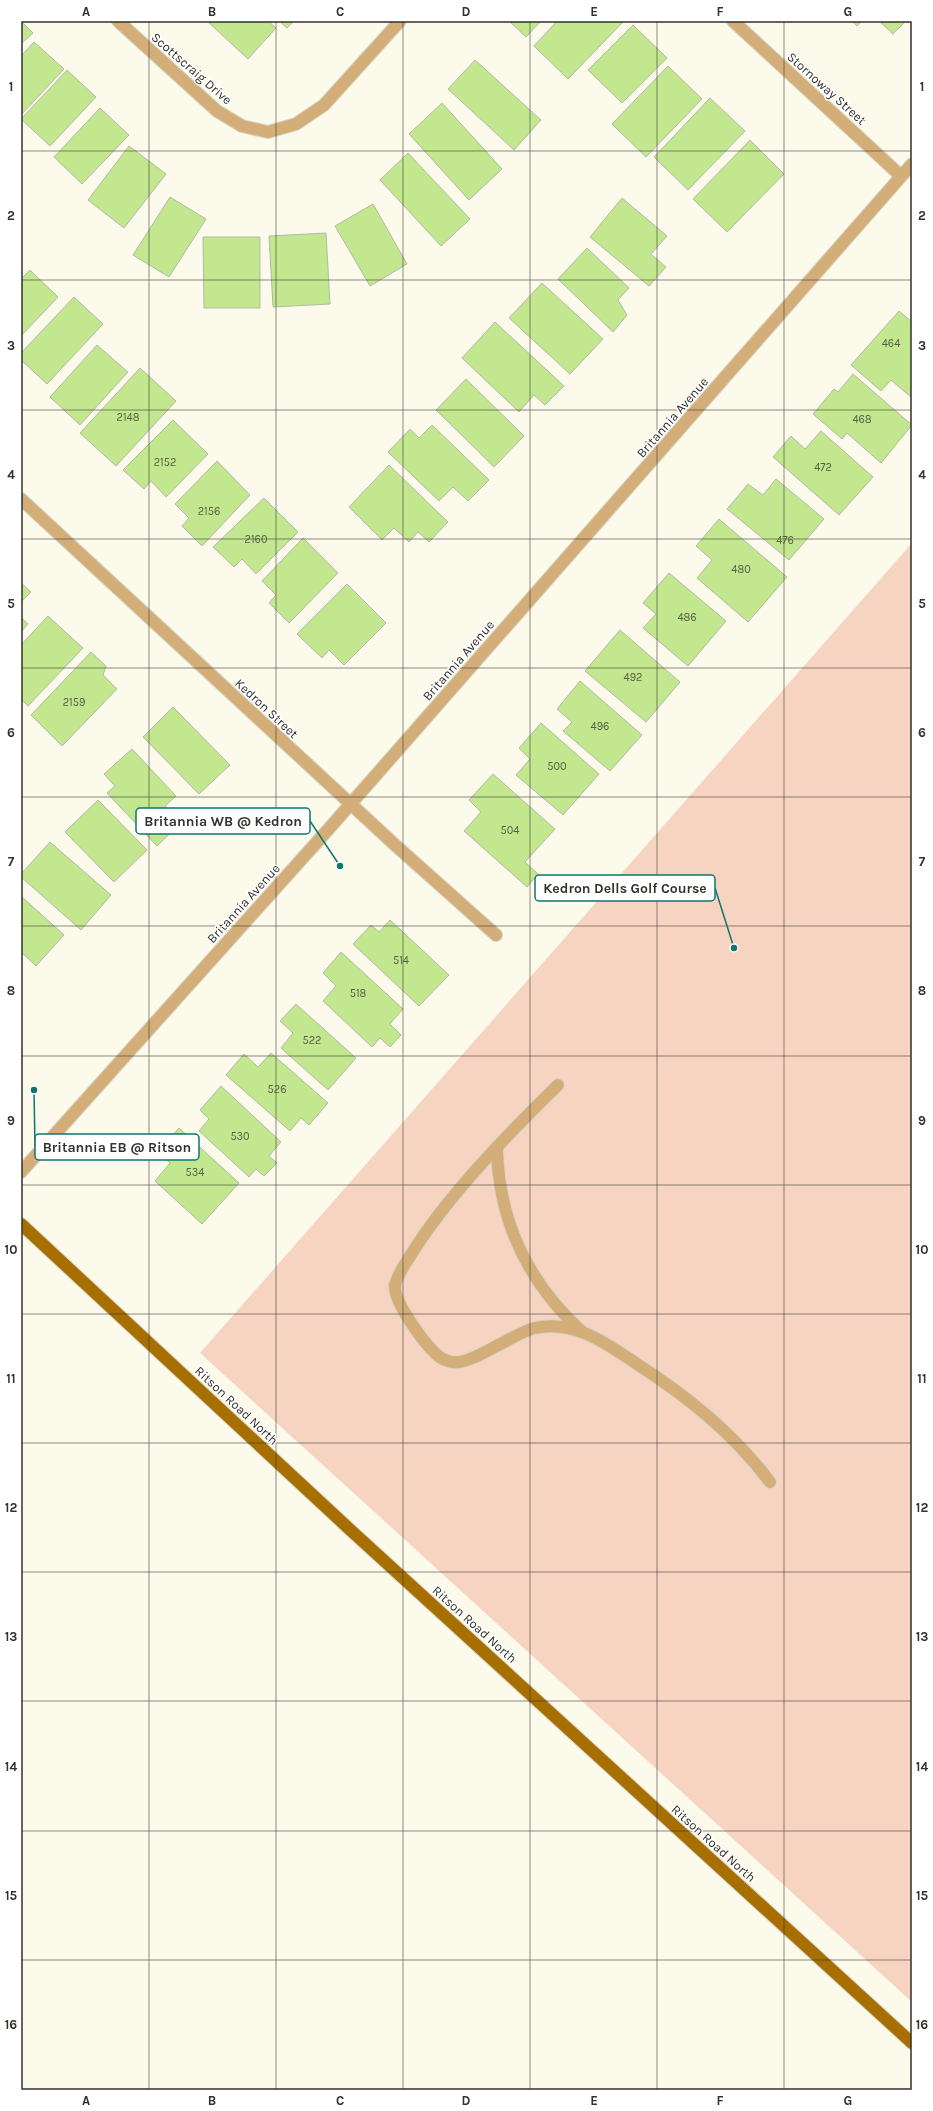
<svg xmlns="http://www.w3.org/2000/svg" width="933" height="2111" viewBox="0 0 933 2111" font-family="Karla,sans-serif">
  <rect width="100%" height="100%" fill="#fcfaeb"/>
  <polygon fill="#f7d4c1" points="912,543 912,2002 200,1353"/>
  <g fill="#c3e78e" stroke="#b3b9ac">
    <polygon points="21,21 33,33 21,44"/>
    <polygon points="207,21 268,21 276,28 248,59"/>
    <polygon points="279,21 294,21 287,28"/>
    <polygon points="509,21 541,21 526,37"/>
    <polygon points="557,21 624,21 568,79 534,46"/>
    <polygon points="852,21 862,21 857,26"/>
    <polygon points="879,21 906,21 893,34"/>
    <polygon points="633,25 667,58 622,103 588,70"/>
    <polygon points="34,42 64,69 21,115 21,56"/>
    <polygon points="475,60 541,120 514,150 448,89"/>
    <polygon points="668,66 702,99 646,157 612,124"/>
    <polygon points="67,70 96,97 50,146 21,119"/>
    <polygon points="710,98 745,131 688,190 654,157"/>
    <polygon points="442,103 502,169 469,200 409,134"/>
    <polygon points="100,108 129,135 82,184 54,157"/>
    <polygon points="750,140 784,174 727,232 693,199"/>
    <polygon points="129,146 166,174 124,228 88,200"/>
    <polygon points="408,153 470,219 441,246 380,180"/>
    <polygon points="170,197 206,219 169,277 133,255"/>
    <polygon points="622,198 667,236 651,254 666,267 649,286 590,237"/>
    <polygon points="373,204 407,264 370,286 335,226"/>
    <polygon points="326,233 330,304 273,307 269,236"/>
    <polygon points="203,237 260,237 260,308 204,308"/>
    <polygon points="587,248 629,288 618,300 627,315 613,332 558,279"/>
    <polygon points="30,270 58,297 21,336 21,279"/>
    <polygon points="542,283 603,339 570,374 509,318"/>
    <polygon points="74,297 103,324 47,384 21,360 21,353"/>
    <polygon points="899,311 912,322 912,398 891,380 881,391 851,365"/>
    <polygon points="495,322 564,386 545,405 534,395 519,412 462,358"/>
    <polygon points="97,345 128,372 80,425 50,397"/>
    <polygon points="140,368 176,401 116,466 80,433"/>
    <polygon points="853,374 912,425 881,463 847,433 842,439 813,414 834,389 838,392"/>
    <polygon points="466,379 524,436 494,467 436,410"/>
    <polygon points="173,420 208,454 166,497 151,481 144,489 123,470"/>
    <polygon points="432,425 489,480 468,501 453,487 439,501 388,452 410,429 419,438"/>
    <polygon points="821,431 873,477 839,515 773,457 791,436 805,449"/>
    <polygon points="217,461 250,495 202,546 182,526 189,518 175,504"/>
    <polygon points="389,465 448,522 429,542 418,532 409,542 394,528 382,540 349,507"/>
    <polygon points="776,479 824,519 789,560 727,509 748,484 763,495"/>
    <polygon points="264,498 298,532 256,574 242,559 234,567 213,547"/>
    <polygon points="719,519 787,577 748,622 697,578 712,560 696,546"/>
    <polygon points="303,538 338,573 289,623 269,603 276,595 262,581"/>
    <polygon points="669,573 726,621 688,666 643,628 656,614 643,603"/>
    <polygon points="21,583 31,592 21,602"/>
    <polygon points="347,584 386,623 344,665 329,650 322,658 297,634"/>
    <polygon points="48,616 83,648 28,706 21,699 21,645"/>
    <polygon points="21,617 28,624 21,632"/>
    <polygon points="620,630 680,682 646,722 585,671"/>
    <polygon points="91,652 106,666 103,675 117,689 62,746 31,715"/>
    <polygon points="580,681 642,735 610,771 563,731 572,722 557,709"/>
    <polygon points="173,707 230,765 199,794 143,737"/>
    <polygon points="541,723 599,774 563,815 516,775 530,759 519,748"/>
    <polygon points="132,749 176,796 165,806 181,823 157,846 107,793 115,786 104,774"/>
    <polygon points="493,774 555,829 525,862 538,874 527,887 464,831 481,812 469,800"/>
    <polygon points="98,800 147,850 114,882 65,832"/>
    <polygon points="50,842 111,895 81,930 21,877 21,874"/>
    <polygon points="21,896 64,935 36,966 21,952"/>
    <polygon points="390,920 449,975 419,1006 353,944 371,925 379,932"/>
    <polygon points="341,952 403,1009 390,1024 401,1035 390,1047 380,1038 372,1047 323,1001 336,986 323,973"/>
    <polygon points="296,1004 356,1058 328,1090 281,1048 293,1033 280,1021"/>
    <polygon points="271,1053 328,1103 309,1125 301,1118 290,1131 226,1075 244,1054 258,1067"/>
    <polygon points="221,1086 281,1142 269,1156 277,1163 264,1176 256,1169 249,1177 199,1131 209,1119 200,1110"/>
    <polygon points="179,1128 239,1183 202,1224 155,1181 170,1163 158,1151"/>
  </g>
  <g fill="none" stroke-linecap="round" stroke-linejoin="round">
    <defs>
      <g id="minor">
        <polyline points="118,21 217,111 242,126 268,132 296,124 324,105 400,21"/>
        <polyline points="733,21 901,176"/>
        <polyline points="21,499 394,844 496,935"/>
        <path d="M 558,1085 C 508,1134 449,1194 412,1253 C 406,1263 398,1273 395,1285 C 393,1302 427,1348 441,1358 C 444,1360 449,1361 452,1362 C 471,1366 513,1333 535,1328 C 574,1319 607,1344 637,1364 C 688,1397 733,1433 770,1482"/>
        <path d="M 497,1149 C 499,1222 527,1281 581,1331"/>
        <polyline points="21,1172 326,832 912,164"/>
      </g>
      <polyline id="major" points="21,1224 345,1525 912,2043"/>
    </defs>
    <use href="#minor" stroke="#d8d6c8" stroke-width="14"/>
    <use href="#major" stroke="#d8d6c8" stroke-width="14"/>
    <use href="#minor" stroke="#d4ae79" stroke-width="12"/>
    <use href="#major" stroke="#a66f00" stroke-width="12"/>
  </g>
  <path fill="none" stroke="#32312b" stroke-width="1" stroke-opacity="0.55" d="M 149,21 L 149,2090M 276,21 L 276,2090M 403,21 L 403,2090M 530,21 L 530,2090M 657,21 L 657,2090M 784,21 L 784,2090M 21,151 L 912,151M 21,280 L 912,280M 21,410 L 912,410M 21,539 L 912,539M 21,668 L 912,668M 21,797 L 912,797M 21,926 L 912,926M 21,1056 L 912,1056M 21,1185 L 912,1185M 21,1314 L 912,1314M 21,1443 L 912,1443M 21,1572 L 912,1572M 21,1701 L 912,1701M 21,1831 L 912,1831M 21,1960 L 912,1960"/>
  <g text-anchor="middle" stroke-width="3" stroke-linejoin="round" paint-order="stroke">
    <g font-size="11" fill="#565e44">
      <text x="891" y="347">464</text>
      <text x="128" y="421">2148</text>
      <text x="862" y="423">468</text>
      <text x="165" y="466">2152</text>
      <text x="823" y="471">472</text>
      <text x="209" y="515">2156</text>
      <text x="256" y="543">2160</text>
      <text x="785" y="544">476</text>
      <text x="741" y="573">480</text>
      <text x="687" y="621">486</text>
      <text x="633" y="681">492</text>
      <text x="74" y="706">2159</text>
      <text x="600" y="730">496</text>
      <text x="557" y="770">500</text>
      <text x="510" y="834">504</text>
      <text x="401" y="964">514</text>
      <text x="358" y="997">518</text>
      <text x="312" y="1044">522</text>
      <text x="277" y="1093">526</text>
      <text x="240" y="1140">530</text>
      <text x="195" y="1176">534</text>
    </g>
    <g font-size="13" fill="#32312b" stroke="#fff">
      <text transform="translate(192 68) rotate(41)" y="5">Scottscraig Drive</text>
      <text transform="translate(827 88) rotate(42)" y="5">Stornoway Street</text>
      <text transform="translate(672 417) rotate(-49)" y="5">Britannia Avenue</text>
      <text transform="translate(458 660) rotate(-49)" y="5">Britannia Avenue</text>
      <text transform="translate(267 708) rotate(43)" y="5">Kedron Street</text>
      <text transform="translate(243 903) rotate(-48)" y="5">Britannia Avenue</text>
      <text transform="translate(237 1405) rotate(43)" y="5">Ritson Road North</text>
      <text transform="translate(475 1624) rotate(42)" y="5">Ritson Road North</text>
      <text transform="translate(714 1843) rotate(42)" y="5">Ritson Road North</text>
    </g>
  </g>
  <path fill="none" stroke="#0f766e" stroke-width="1.5" d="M340 866L310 821M734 948L715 888M34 1090L35 1147"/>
  <g fill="#0f766e" stroke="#fff" stroke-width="1.5">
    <circle cx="340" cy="866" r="4"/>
    <circle cx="734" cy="948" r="4"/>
    <circle cx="34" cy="1090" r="4"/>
  </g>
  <g fill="#fff" stroke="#0f766e" stroke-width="1.5">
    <rect x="136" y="808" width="174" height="26" rx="4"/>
    <rect x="535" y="875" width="180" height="26" rx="4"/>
    <rect x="35" y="1134" width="164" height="26" rx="4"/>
  </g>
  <g font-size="14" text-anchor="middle" font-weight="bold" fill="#32312b">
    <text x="223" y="826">Britannia WB @ Kedron</text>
    <text x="625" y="893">Kedron Dells Golf Course</text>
    <text x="117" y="1152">Britannia EB @ Ritson</text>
  </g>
  <rect width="933" height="2111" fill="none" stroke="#ffffff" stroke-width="44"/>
  <rect x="22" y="22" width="889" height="2067" fill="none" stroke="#32312b" stroke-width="1.5"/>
  <g font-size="13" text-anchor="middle" font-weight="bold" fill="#32312b">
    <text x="86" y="16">A</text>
    <text x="212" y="16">B</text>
    <text x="340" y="16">C</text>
    <text x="466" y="16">D</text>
    <text x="594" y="16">E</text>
    <text x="720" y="16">F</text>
    <text x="848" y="16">G</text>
    <text x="11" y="91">1</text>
    <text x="922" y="91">1</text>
    <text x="11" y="220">2</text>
    <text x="922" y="220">2</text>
    <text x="11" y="350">3</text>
    <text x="922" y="350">3</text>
    <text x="11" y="479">4</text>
    <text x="922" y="479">4</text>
    <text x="11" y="608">5</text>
    <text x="922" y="608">5</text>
    <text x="11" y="737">6</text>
    <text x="922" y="737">6</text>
    <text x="11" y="866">7</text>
    <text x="922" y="866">7</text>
    <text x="11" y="995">8</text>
    <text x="922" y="995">8</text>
    <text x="11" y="1125">9</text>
    <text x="922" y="1125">9</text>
    <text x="11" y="1254">10</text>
    <text x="922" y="1254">10</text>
    <text x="11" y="1383">11</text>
    <text x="922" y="1383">11</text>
    <text x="11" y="1512">12</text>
    <text x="922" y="1512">12</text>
    <text x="11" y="1641">13</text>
    <text x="922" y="1641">13</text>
    <text x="11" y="1771">14</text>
    <text x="922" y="1771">14</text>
    <text x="11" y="1900">15</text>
    <text x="922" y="1900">15</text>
    <text x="11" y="2029">16</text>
    <text x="922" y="2029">16</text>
    <text x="86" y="2105">A</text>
    <text x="212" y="2105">B</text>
    <text x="340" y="2105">C</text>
    <text x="466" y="2105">D</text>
    <text x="594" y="2105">E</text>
    <text x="720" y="2105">F</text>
    <text x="848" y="2105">G</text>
  </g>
</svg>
